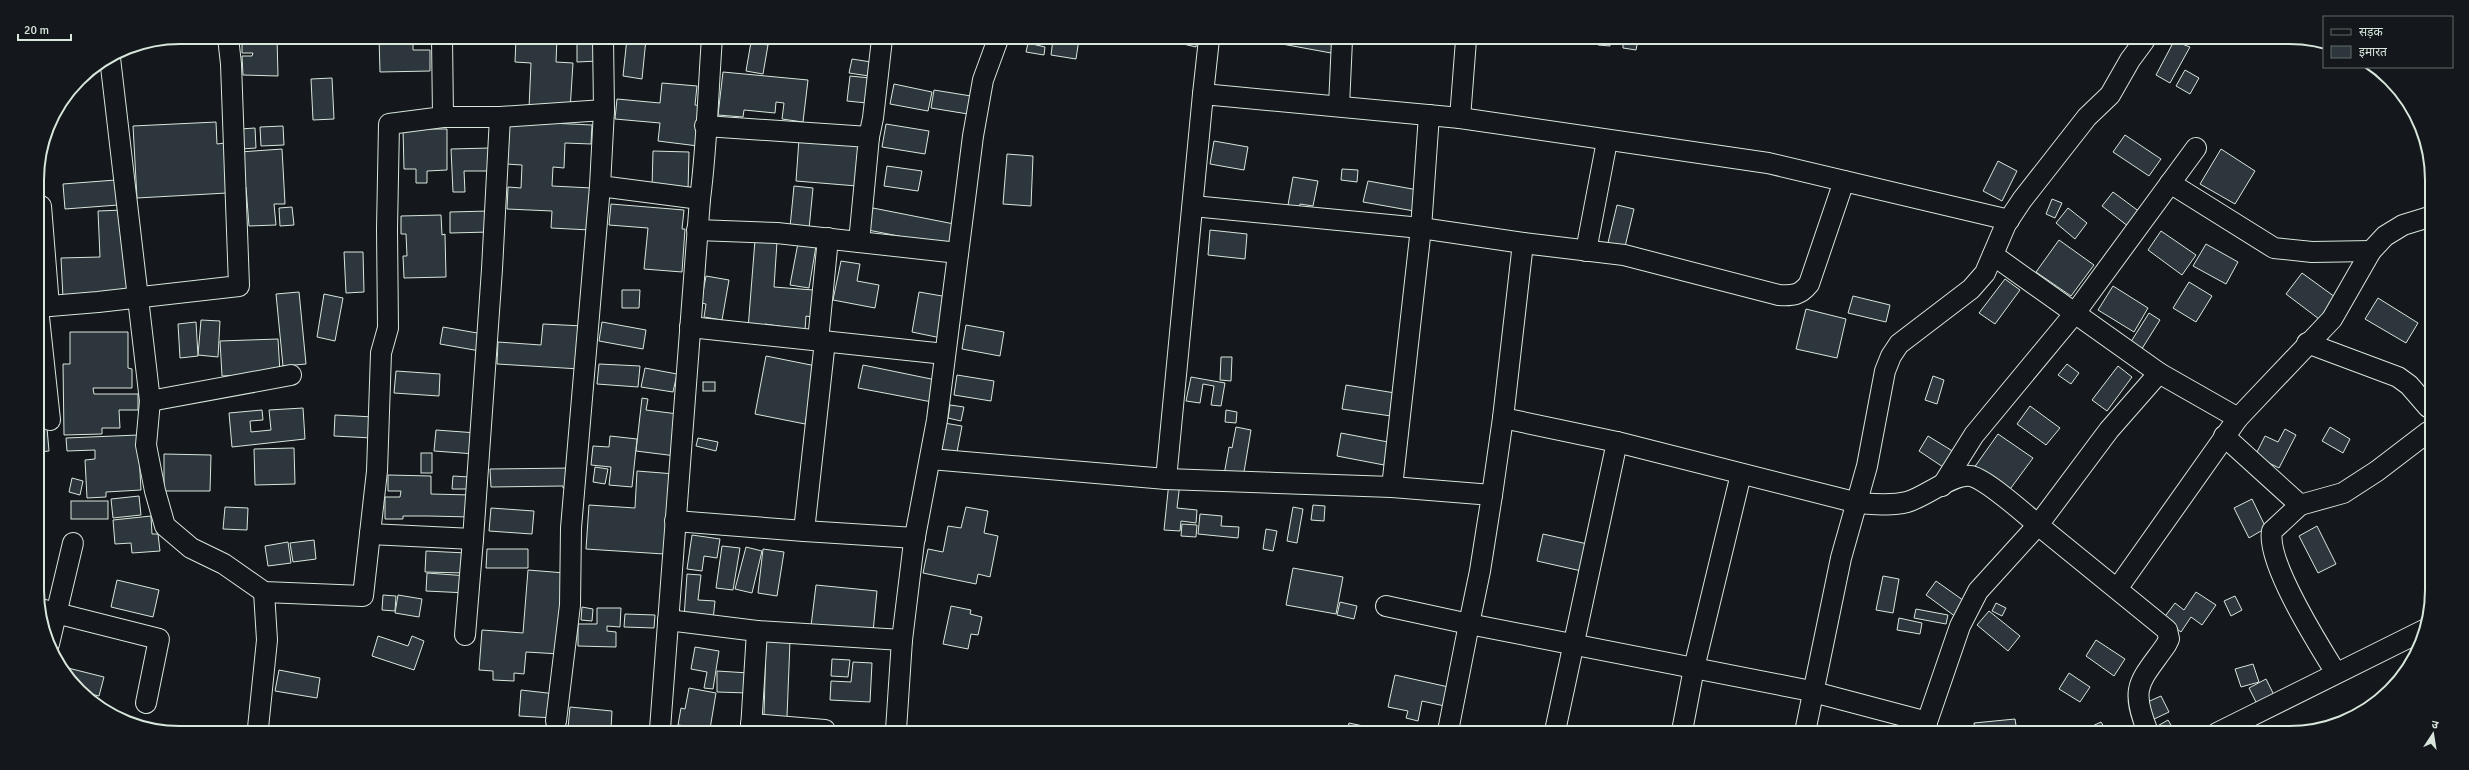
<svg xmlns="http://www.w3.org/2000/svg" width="2469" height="770" viewBox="0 0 2469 770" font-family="Signika,'Noto Sans Devanagari',sans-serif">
  <rect width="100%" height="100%" fill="#14181c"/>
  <g fill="#2c363c" stroke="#d8e6dc">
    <polygon points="242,37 277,37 278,76 243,75 242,56 252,56 253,53 242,53"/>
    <polygon points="379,37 413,38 413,50 430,50 430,71 380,72"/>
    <polygon points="516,38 557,38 556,62 573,63 570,110 529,108 531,63 515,62"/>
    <polygon points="577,38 598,38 599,61 577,62"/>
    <polygon points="627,38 646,39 642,79 623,76"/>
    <polygon points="1029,39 1048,39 1048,41"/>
    <polygon points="1053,39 1079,39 1076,59 1051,55"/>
    <polygon points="1162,39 1197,39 1196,47"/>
    <polygon points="1282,39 1334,40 1331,53 1282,44"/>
    <polygon points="1599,40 1638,40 1636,50 1623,48 1623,44 1610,42 1610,46 1598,45"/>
    <polygon points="2174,41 2190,47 2170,83 2156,75"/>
    <polygon points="751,42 768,45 763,74 746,71"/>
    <polygon points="1028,43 1045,47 1044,55 1026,52"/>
    <polygon points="852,59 871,62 869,76 849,73"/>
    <polygon points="2185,70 2199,78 2190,94 2176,86"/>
    <polygon points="723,72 808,80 803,122 782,119 784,103 776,102 775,113 744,110 743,117 718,115"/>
    <polygon points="850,76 870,78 867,103 847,101"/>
    <polygon points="332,78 334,119 313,120 311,79"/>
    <polygon points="662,83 697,86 695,105 701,106 698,146 658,141 660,123 615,119 617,99 660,103"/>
    <polygon points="894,84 932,92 928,111 890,104"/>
    <polygon points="934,90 971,96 968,114 931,108"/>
    <polygon points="508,121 592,125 591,144 565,143 564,168 553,167 552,186 592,188 590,230 551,228 552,211 507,209 508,187 521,188 522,165 506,164"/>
    <polygon points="216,122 217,144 225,143 227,193 137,198 133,126"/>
    <polygon points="886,124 929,131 925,154 882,147"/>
    <polygon points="283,126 284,145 261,146 260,127"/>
    <polygon points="255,128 256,148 241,149 240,129"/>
    <polygon points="403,129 447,129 447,170 427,171 427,183 416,183 416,169 404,169"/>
    <polygon points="2125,135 2161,159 2149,176 2113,152"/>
    <polygon points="799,139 860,144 857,186 796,181"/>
    <polygon points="1214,141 1248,147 1244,170 1210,164"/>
    <polygon points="490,148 491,171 464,171 465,192 453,192 451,149"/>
    <polygon points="282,149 285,204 274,204 276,225 249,226 246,187 242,187 240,152"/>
    <polygon points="2221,149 2255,171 2235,204 2200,184"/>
    <polygon points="653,151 689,152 688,190 652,189"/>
    <polygon points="1007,154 1033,156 1031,206 1003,204"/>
    <polygon points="1998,161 2017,171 2002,201 1983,191"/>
    <polygon points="887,166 922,171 918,191 884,186"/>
    <polygon points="1342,169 1358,170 1357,182 1341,180"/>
    <polygon points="1293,177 1318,181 1313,206 1300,204 1299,208 1288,205"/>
    <polygon points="116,180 118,205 65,209 63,184"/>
    <polygon points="1368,181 1418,190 1414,211 1363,202"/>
    <polygon points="794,186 813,188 809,229 790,227"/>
    <polygon points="2113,192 2144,215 2133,230 2102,206"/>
    <polygon points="2052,199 2062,203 2055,218 2046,214"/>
    <polygon points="611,204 684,210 682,229 685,229 682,272 644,269 648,228 609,225"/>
    <polygon points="1617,205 1634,209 1623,255 1606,251"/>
    <polygon points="292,207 294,225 280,226 279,208"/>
    <polygon points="873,208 954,224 949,246 868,230"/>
    <polygon points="2068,208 2087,223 2075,239 2056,223"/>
    <polygon points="123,210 127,296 63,298 61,258 100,257 98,211"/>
    <polygon points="489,211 490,232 450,233 450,212"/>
    <polygon points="441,215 442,235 445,234 446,277 404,278 403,256 407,256 406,234 401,234 401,216"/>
    <polygon points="1210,230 1247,234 1245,259 1208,255"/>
    <polygon points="2161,231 2196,255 2182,275 2148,250"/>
    <polygon points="755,240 777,242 774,287 813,290 811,317 806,316 805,330 765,324 765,330 748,329"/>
    <polygon points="2059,240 2094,265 2071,296 2036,272"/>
    <polygon points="798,243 816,246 809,288 790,285"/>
    <polygon points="2206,244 2238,262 2226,284 2193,266"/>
    <polygon points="344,252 363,252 364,292 346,293"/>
    <polygon points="841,261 860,264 857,281 879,285 875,308 833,300"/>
    <polygon points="2302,273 2335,297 2319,319 2286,294"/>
    <polygon points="706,276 729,280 722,320 704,317 706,304 701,303"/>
    <polygon points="2005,279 2020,290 1995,324 1979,313"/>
    <polygon points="2189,282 2212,296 2196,322 2173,308"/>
    <polygon points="2113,286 2148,308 2134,332 2098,310"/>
    <polygon points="622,290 640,290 639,308 622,308"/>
    <polygon points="299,292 306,364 283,366 276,294"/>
    <polygon points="919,292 948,297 941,338 912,332"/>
    <polygon points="324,294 343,298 335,341 317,337"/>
    <polygon points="1853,296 1890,305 1886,322 1848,313"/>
    <polygon points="2378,298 2418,323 2406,343 2365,319"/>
    <polygon points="1806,309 1846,319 1837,358 1796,349"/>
    <polygon points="2149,313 2160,320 2138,355 2127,348"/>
    <polygon points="201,320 220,321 218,357 198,355"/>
    <polygon points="196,322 198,356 180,358 178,324"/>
    <polygon points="602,322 646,330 643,349 599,341"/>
    <polygon points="543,324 583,326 580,369 497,364 498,342 541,345"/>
    <polygon points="966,325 1004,332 1000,356 962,349"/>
    <polygon points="443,327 483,334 480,351 440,344"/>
    <polygon points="70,332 128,332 128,368 132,369 132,388 93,388 94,394 138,394 138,410 119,410 120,428 102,428 102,434 64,435 63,364 70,364"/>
    <polygon points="278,339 280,373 222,376 220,341"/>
    <polygon points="766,356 816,366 805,424 755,414"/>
    <polygon points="1221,357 1232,357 1231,381 1220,380"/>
    <polygon points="599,364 640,366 638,387 597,384"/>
    <polygon points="2067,364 2079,373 2071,384 2058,375"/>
    <polygon points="863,365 936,380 932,402 858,388"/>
    <polygon points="2118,366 2132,377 2107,411 2092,400"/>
    <polygon points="645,368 677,374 673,392 641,387"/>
    <polygon points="396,371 440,374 439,396 394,393"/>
    <polygon points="957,375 994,381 991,401 954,395"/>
    <polygon points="1933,376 1944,380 1937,404 1925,400"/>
    <polygon points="1191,377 1225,383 1221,406 1211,405 1214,386 1203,384 1200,403 1186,401"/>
    <rect x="703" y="382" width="12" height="9"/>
    <polygon points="1346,385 1395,393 1391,416 1342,409"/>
    <polygon points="642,398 648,399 646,410 678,414 676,456 636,451"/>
    <polygon points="950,405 964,407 961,421 948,418"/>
    <polygon points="2030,406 2060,428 2046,445 2017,424"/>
    <polygon points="303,408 305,439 232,447 229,413 262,410 263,420 250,421 251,432 271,430 269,410"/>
    <polygon points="1226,410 1237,412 1236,423 1225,422"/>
    <polygon points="335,415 374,417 372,438 334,436"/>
    <polygon points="944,423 962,426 957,452 940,449"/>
    <polygon points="1236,427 1251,430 1243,478 1224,475 1229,447 1232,448"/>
    <polygon points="2330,427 2350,439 2343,453 2322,441"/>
    <polygon points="47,428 49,451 39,452 39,429"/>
    <polygon points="2285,429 2296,435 2279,468 2255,456 2265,436 2278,442"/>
    <polygon points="436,430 477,433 475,454 434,451"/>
    <polygon points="1341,433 1388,442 1384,465 1337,456"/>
    <polygon points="1998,434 2033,458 2005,496 1971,472"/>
    <polygon points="138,435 141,490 106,492 106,497 87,498 85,460 95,459 95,450 67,451 66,438"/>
    <polygon points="610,436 637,439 632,487 609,485 611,467 591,465 593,446 609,447"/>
    <polygon points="1928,436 1959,455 1949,471 1919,451"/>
    <polygon points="698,438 718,442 716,451 696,446"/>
    <polygon points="294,448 295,484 255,485 254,449"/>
    <rect x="421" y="453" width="11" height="20"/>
    <polygon points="164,454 211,455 210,491 164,491"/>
    <polygon points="595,467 608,469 605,484 593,482"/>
    <polygon points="574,468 574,488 563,488 563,486 491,487 490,469"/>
    <polygon points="637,471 675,474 664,554 586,549 589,505 635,508"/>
    <polygon points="388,475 431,476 431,494 471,495 471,517 428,516 403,516 403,519 385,519 385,497 400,497 401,491 388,491"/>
    <polygon points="453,476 469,477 468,489 452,489"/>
    <polygon points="72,478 83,481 80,495 69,492"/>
    <polygon points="1169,482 1180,483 1177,508 1197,510 1196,523 1181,521 1180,531 1164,530"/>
    <polygon points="139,496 141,515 113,518 111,499"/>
    <polygon points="2252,499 2266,528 2249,538 2234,508"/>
    <rect x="71" y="501" width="37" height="18"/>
    <polygon points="1313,505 1325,506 1324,521 1311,520"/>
    <polygon points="225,507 248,508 247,530 223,529"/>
    <polygon points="966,507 988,511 984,533 998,536 990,577 978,574 976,584 923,573 928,549 943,552 948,526 961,528"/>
    <polygon points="1293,507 1303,509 1297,543 1287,541"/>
    <polygon points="491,508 534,511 532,534 489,531"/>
    <polygon points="1200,514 1222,516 1221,526 1239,527 1238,538 1198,534"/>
    <polygon points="151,516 152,534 158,534 160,551 132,553 131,543 115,544 113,520"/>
    <polygon points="1182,524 1197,525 1196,537 1181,536"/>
    <polygon points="2317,526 2336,564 2318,573 2299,536"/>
    <polygon points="1266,529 1277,531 1273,551 1263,549"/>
    <polygon points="1543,534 1592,545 1586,572 1537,561"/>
    <polygon points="692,535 720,539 717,558 704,556 702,571 687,569"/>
    <polygon points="314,540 316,559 293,562 290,543"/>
    <polygon points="288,542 291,563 268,566 265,546"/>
    <polygon points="722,546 740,548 733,590 716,588"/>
    <polygon points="746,547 762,551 752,593 735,589"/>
    <polygon points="487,549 528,549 528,568 486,568"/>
    <polygon points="763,549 784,552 777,596 758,593"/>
    <polygon points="426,551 466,553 465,573 425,572"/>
    <polygon points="1293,568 1343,577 1336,614 1286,605"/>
    <polygon points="528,570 565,573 560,654 526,652 524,674 514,673 514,681 493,680 493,671 479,670 482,630 523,633"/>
    <polygon points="427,573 468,576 467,593 426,591"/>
    <polygon points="687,574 701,575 698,600 715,601 713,620 684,618"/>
    <polygon points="1883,576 1899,579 1893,613 1876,610"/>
    <polygon points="117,580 159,590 153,617 111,607"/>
    <polygon points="1936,581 1967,603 1956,617 1926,595"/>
    <polygon points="816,585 877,591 873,632 811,626"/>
    <polygon points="2196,592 2216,605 2202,625 2191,617 2181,632 2163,619 2175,603 2184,610"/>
    <polygon points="383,595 396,596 395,611 382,610"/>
    <polygon points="398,595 422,599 419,617 395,613"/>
    <polygon points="2235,596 2242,610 2231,616 2224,601"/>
    <polygon points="1340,602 1357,606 1354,619 1337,615"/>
    <polygon points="1996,603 2006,608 2002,616 1992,611"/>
    <polygon points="951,606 971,610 970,614 982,617 978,635 971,634 968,649 943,644"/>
    <polygon points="582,607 593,609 592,621 581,620"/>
    <polygon points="597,608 621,608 620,627 607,626 607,631 616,632 616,647 578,646 578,624 597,624"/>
    <polygon points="1916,609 1948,615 1946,624 1914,618"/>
    <polygon points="1989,611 2020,636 2008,651 1977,625"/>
    <polygon points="625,614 655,615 654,628 624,627"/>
    <polygon points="1899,618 1922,623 1920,634 1897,630"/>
    <polygon points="378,636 408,646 412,636 424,641 414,670 372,656"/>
    <polygon points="766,640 790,641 787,717 764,716"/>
    <polygon points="2096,640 2125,659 2114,676 2086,656"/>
    <polygon points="695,647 719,651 713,689 704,688 707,672 691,669"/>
    <polygon points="832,659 850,660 848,677 831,676"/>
    <polygon points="853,662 872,663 870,702 830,700 831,681 851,682"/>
    <polygon points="2253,664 2259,682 2241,687 2235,669"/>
    <polygon points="64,667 104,677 99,696 79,691"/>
    <polygon points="279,670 320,678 317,698 275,691"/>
    <polygon points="717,671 749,673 748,693 717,692"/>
    <polygon points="2069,673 2090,687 2080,702 2059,689"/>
    <polygon points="1395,675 1453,688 1449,707 1422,701 1418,721 1406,718 1408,711 1388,707"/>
    <polygon points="2266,679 2277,701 2260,710 2249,688"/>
    <polygon points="689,688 716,693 710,729 678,725 681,708 685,709"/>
    <polygon points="521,690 556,694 554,718 519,716"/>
    <polygon points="2161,696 2169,712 2150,721 2143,704"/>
    <polygon points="570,707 612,711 611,729 568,728"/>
    <polygon points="2015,719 2017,732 1975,732 1974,723"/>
    <polygon points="2168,720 2175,732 2156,732 2154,728"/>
    <polygon points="2101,722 2107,732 2080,732"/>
    <polygon points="1349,723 1368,727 1368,731 1347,731"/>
  </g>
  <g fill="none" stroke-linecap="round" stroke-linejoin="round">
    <defs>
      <g id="minor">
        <polyline points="110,58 150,401 146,445 155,491 165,526 191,548 224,564 264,592 363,596 377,471 381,353 388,328 387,229 389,124 443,117 442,38"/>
        <polyline points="1203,94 1209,39"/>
        <polyline points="1339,106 1342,40"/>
        <path d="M 604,110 L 600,186 L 700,199 C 707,146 708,92 712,38"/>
        <polyline points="443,117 500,117 492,269 473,539"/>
        <polyline points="500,117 604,110 603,38"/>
        <polyline points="1460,118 1466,40"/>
        <polyline points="705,126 869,137 859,242"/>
        <polyline points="869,137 873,118 882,39"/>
        <polyline points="2170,183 2274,248 2312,252 2371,251"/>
        <polyline points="37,206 41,206 49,306"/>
        <polyline points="1193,206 1421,228 1523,243"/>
        <polyline points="697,230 777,233 958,253"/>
        <polyline points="1586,251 1607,141"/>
        <polyline points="1993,255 2159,373"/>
        <polyline points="38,307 98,302 239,286 231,64 228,37"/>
        <polyline points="38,308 50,420"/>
        <polyline points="690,327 945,354"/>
        <polyline points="818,341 828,238"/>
        <polyline points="825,341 804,531 915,538"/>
        <polyline points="2307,343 2398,377 2409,385 2428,407"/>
        <polyline points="150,401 291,375"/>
        <path d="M 1503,418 L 1523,243 L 1624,255 L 1779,295 C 1793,296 1800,295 1809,284 L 1844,181"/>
        <polyline points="2238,418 2332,319 2371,251 2385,236 2403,225 2429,217"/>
        <polyline points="2224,436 2300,505 2343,493 2377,471 2428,432"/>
        <polyline points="930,459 1166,479 1392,487 1492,495 1480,571 1469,624 1806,690 1927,722 1924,732"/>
        <polyline points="1166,479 1203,94 1460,118 1768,163 2009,220"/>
        <polyline points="1942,486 1974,435 2075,313 2196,148"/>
        <polyline points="1392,487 1421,228 1429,115"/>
        <path d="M 1492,495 L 1503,418 L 1617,442 L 1858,503 C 1874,504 1891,506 1907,502 C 1926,497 1953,473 1971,476 C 1987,480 2024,513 2038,525 L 1978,591 L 1960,626 L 1927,722"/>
        <path d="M 2300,505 L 2272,531 C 2266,562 2318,644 2336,673"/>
        <polyline points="675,521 804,531"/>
        <polyline points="370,534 473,539 465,635"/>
        <path d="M 2117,589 L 2238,418 L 2159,373 L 2109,430 L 2038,525 L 2167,630 L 2169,639 L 2166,645 C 2140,682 2129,686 2148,732"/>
        <polyline points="1386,606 1469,624 1448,731"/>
        <polyline points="40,609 159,639 146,703"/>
        <polyline points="668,620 757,631 751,729"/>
        <polyline points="757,631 902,640"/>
        <polyline points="49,644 73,543"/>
        <polyline points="556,721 570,605 571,528 600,186"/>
        <polyline points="751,724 825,730"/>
        <polyline points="258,728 267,640 264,592"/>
        <polyline points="660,729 700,199"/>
        <polyline points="896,730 902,640 914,542 937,420 973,136 983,80 998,39"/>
        <polyline points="1555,731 1617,442"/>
        <polyline points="1682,731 1694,668 1741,474"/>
        <polyline points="1805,732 1841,558 1867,466 1885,371 1891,356 1899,344 1971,289 1985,273 2006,224 2022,200 2087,117 2110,95 2130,60 2144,41"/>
        <polyline points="2217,733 2426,629"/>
      </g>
    </defs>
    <use href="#minor" stroke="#d8e6dc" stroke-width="22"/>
    <use href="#minor" stroke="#14181c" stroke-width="20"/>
  </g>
  <path d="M0 0H2469V770H0ZM180 44H2289A136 136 0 0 1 2425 180V590A136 136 0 0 1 2289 726H180A136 136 0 0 1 44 590V180A136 136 0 0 1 180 44Z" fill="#14181c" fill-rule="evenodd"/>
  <path fill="none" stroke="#d8e6dc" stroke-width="2" d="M180 44H2289A136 136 0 0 1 2425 180V590A136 136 0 0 1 2289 726H180A136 136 0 0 1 44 590V180A136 136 0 0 1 180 44Z"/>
  <rect x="2323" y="16" width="130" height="52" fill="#14181c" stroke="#626a69"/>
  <rect x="2331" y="29" width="20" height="6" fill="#14181c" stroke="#626a69"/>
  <text x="2359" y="36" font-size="12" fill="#d8e6dc">सड़क</text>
  <rect x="2331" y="46" width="20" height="12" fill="#2c363c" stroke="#626a69"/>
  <text x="2359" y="56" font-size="12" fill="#d8e6dc">इमारत</text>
  <g transform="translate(2433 734) rotate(12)" stroke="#14181c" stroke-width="3" paint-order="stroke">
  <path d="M0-3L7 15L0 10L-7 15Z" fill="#d8e6dc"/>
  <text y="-6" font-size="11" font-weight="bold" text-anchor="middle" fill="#d8e6dc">उ</text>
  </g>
  <path d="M18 34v6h53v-6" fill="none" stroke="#d8e6dc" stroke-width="2"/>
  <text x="24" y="34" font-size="12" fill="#d8e6dc" stroke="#14181c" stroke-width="3" paint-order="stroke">20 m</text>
</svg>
